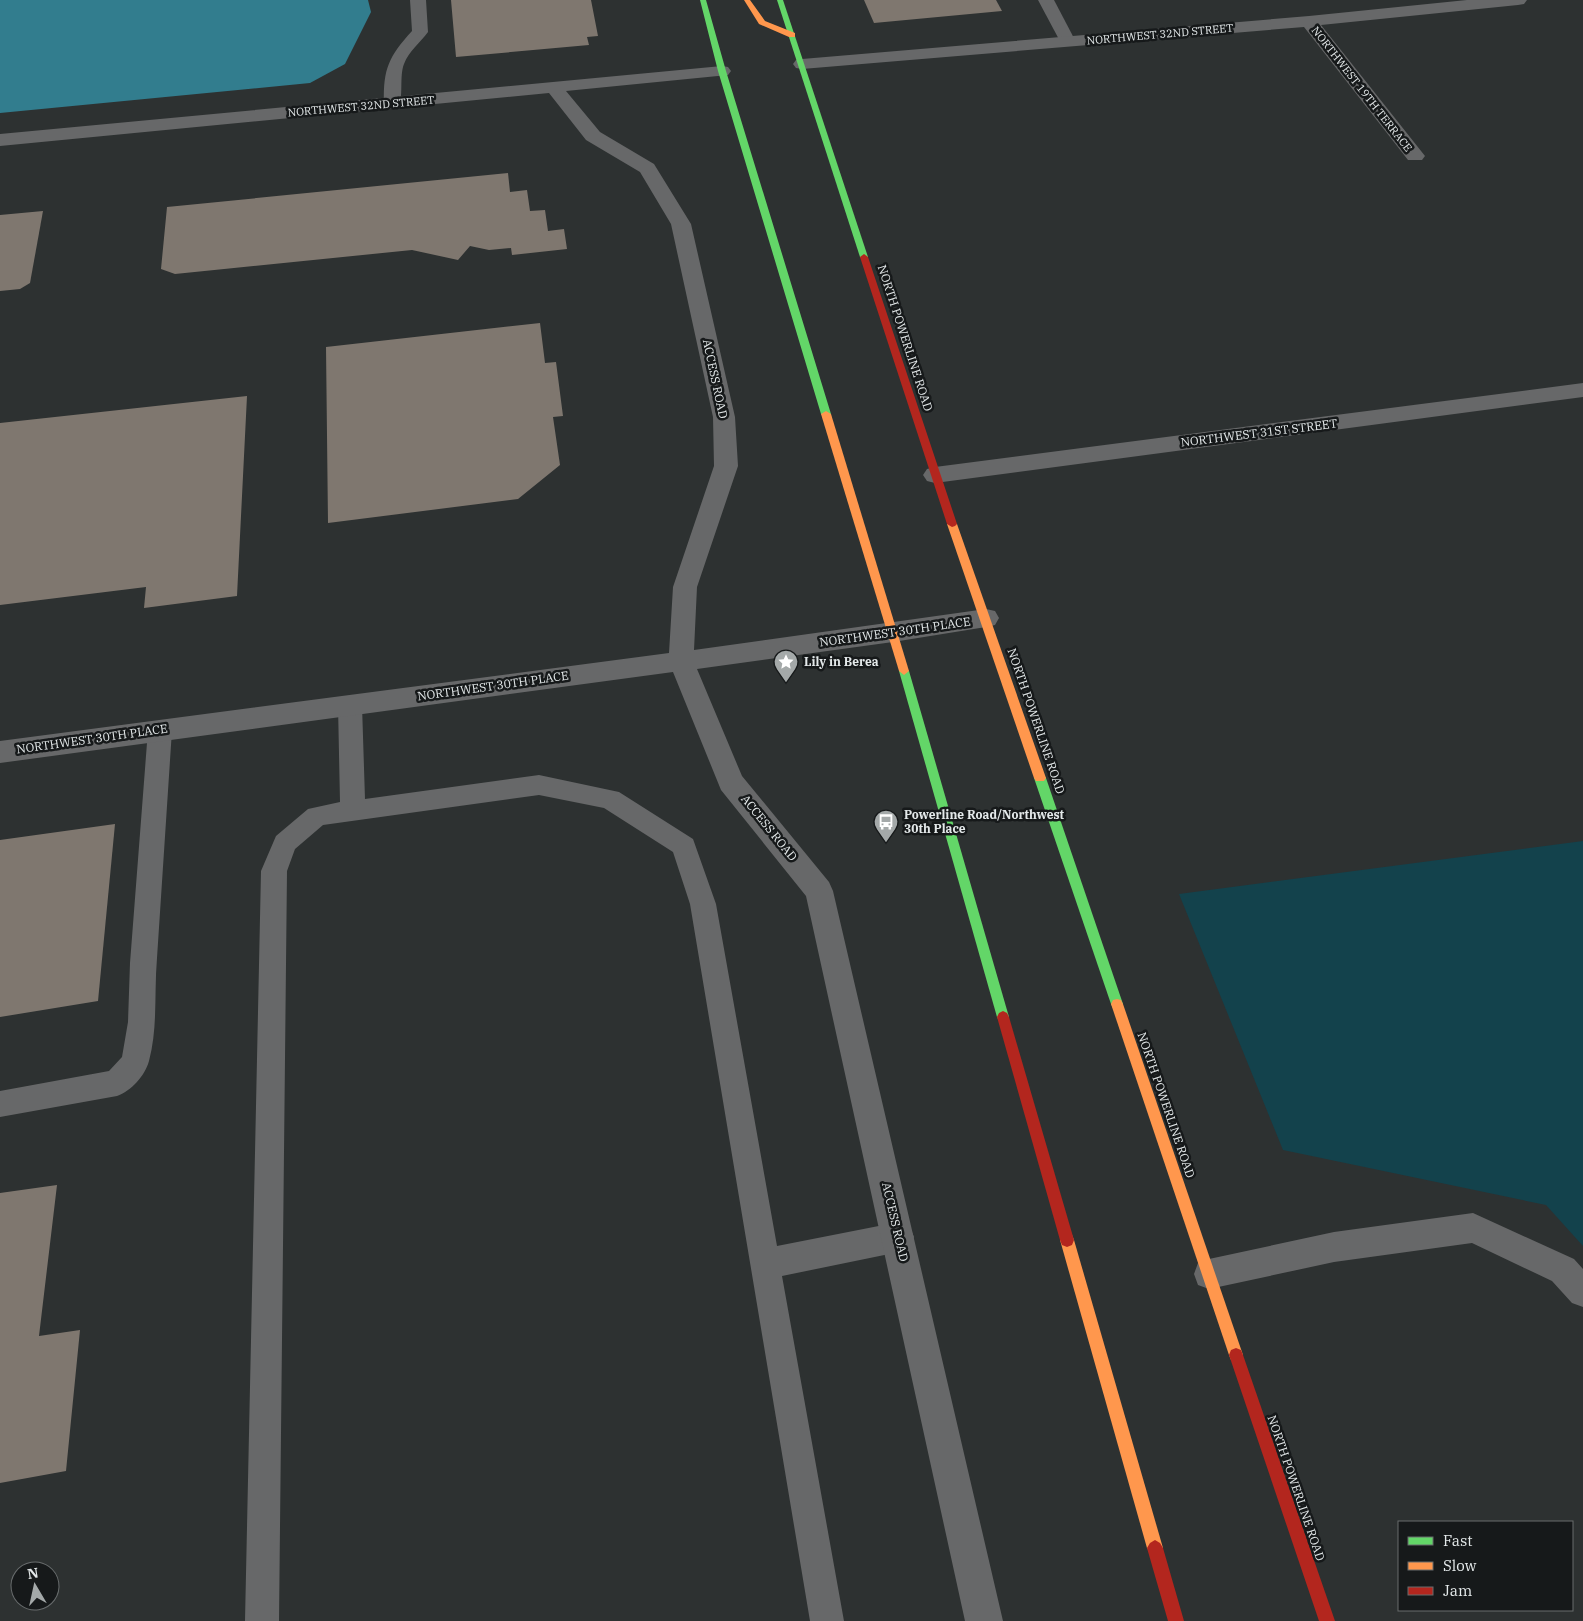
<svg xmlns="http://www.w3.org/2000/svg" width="1583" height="1621" viewBox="0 0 1583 1621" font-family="'IBM Plex Serif',serif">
  <rect width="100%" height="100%" fill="#2d3131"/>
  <polygon fill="#13424c" points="1583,841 1583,1246 1546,1205 1283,1150 1179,894"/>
  <polygon fill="#327d8e" points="0,0 368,0 371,12 345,64 310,83 0,113"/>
  <g fill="#7f776f">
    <polygon points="451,0 591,0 598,36 587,37 589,45 456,57"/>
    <polygon points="864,0 996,0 1002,11 874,23"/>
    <polygon points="508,173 510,192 527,190 530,211 545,210 548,231 564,229 567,249 512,255 511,248 489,250 470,246 458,260 412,250 175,274 161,269 167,207"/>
    <polygon points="43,211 30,283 20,289 0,291 0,215"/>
    <polygon points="540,323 545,363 556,362 563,416 553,417 560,465 518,499 328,523 326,347"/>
    <polygon points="247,396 237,596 144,608 146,587 0,605 0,423"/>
    <polygon points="115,824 98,1001 0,1017 0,840"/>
    <polygon points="57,1185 39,1336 80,1330 66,1471 0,1483 0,1193"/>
  </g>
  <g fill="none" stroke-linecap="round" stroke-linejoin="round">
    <g fill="#676869" fill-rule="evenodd">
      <path d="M 410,0 L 426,0 L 428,32 C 420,43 409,51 404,64 C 399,76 404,98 398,107 L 386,107 L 384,103 C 383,69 389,56 412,31 Z"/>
      <polygon points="1038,0 1054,0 1076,42 1074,45 1062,45"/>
      <polygon points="350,696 358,698 362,705 365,799 539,775 619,792 693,839 716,904 777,1246 899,1222 910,1227 914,1237 910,1247 899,1252 782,1276 844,1621 810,1621 690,904 673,852 604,808 539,795 323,825 295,849 287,871 279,1621 245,1621 261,871 276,836 308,809 340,802 338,705 342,698"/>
      <path d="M 160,721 L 169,723 L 172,730 C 167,806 162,882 157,958 C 154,993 158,1027 149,1061 C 145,1076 131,1091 117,1096 L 0,1117 L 0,1091 L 109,1071 L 122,1057 L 128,1022 L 130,963 L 148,730 L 151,723 Z"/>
      <polygon points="1473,1213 1574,1259 1583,1269 1583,1307 1572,1303 1552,1281 1472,1243 1334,1262 1209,1289 1198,1285 1194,1274 1198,1263 1209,1259 1334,1232"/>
    </g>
    <g fill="#676869" fill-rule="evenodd">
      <polygon points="1467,0 1527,0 1524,4 1518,5 1321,25 1425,156 1422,160 1408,160 1304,27 802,69 796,68 793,64 796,60 802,59 1309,16"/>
      <polygon points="722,66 728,67 731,71 728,75 566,91 600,132 654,164 691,224 735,417 738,466 697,587 694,650 986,609 995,611 999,618 995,625 986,627 893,642 697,669 742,776 829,882 833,891 1003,1621 965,1621 806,896 721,790 673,672 0,763 0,741 669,653 673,587 714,466 713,417 671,224 640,172 586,140 549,93 0,146 0,134"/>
      <polygon points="1583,383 1583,397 935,483 927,481 923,475 927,469 935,467"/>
    </g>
    <g fill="#63d668" fill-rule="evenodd">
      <polygon points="700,0 706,0 726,71 831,414 829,416 826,417 821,414 718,71"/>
      <polygon points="777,0 783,0 868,257 867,259 864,260 860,257"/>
      <polygon points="904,667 909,671 1009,1017 1007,1021 1003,1023 999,1021 997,1017 899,671"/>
      <polygon points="1040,774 1044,775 1046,778 1123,1004 1121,1008 1117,1009 1113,1008 1111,1004 1034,778 1036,775"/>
    </g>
    <g fill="#ff974d" fill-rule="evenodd">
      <polygon points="744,0 750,0 765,21 795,33 795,37 789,37 759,24"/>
      <polygon points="826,411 831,414 909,671 904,675 899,671 821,414"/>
      <polygon points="952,521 957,524 1046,778 1044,781 1036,781 1034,778 947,524"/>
      <polygon points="1117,999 1121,1000 1123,1004 1243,1355 1241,1360 1236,1362 1231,1360 1229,1355 1111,1004 1113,1000"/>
      <polygon points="1067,1233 1072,1235 1074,1240 1163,1548 1160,1553 1155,1556 1150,1553 1147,1548 1060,1240 1062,1235"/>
    </g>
    <g fill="#b3261e" fill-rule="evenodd">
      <polygon points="864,254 868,257 957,524 955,526 952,527 947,524 860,257"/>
      <polygon points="1003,1011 1007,1013 1009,1017 1074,1240 1072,1245 1067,1247 1062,1245 1060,1240 997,1017 999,1013"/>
      <polygon points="1236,1348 1241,1350 1243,1355 1335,1621 1319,1621 1229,1355 1231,1350"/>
      <polygon points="1155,1540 1160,1543 1163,1548 1184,1621 1168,1621 1147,1548 1150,1543"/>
    </g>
  </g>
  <defs>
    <symbol id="sight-pin" viewBox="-11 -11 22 30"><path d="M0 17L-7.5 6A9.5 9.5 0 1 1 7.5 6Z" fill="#a4a9a9" stroke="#16191a"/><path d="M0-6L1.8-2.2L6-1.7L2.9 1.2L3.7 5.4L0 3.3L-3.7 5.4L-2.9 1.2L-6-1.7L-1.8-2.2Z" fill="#fff"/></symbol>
    <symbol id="bus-pin" viewBox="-11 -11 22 30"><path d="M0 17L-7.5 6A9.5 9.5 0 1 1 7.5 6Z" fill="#a4a9a9" stroke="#16191a"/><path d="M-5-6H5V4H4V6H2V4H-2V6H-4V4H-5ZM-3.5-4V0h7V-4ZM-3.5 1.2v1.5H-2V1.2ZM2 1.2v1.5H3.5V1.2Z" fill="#fff"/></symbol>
  </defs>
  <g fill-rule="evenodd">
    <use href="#sight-pin" x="772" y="648" width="28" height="38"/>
    <use href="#bus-pin" x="872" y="808" width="28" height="38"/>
  </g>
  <g text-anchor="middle" stroke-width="5" stroke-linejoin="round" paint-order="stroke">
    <g font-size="11" fill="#e4e9ea" stroke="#16191a">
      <text transform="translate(1160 34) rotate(-5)" y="4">NORTHWEST 32ND STREET</text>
      <text transform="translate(1362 89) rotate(52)" y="4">NORTHWEST 19TH TERRACE</text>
      <text transform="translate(361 106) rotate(-5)" y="4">NORTHWEST 32ND STREET</text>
    </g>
    <g font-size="12" fill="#e4e9ea" stroke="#16191a">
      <text transform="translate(905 338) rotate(72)" y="4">NORTH POWERLINE ROAD</text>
      <text transform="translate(715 379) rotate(78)" y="4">ACCESS ROAD</text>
      <text transform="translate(1259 433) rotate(-7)" y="4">NORTHWEST 31ST STREET</text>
      <text transform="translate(895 632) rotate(-8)" y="4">NORTHWEST 30TH PLACE</text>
      <text transform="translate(493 686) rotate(-8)" y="4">NORTHWEST 30TH PLACE</text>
      <text transform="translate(1036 721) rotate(71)" y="4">NORTH POWERLINE ROAD</text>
      <text transform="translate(92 739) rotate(-8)" y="4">NORTHWEST 30TH PLACE</text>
      <text transform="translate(769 828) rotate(51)" y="4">ACCESS ROAD</text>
      <text transform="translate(1166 1105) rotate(71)" y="4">NORTH POWERLINE ROAD</text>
      <text transform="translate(895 1222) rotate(77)" y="4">ACCESS ROAD</text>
      <text transform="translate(1296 1488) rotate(71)" y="4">NORTH POWERLINE ROAD</text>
    </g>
    <g font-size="12" font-weight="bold" fill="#e4e9ea" stroke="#16191a" text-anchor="start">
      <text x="804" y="666">Lily in Berea</text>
      <text x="904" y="819">Powerline Road/Northwest<tspan x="904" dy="14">30th Place</tspan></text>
    </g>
  </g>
  <rect x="1398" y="1521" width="175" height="90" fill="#16191a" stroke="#686c6d"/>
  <rect x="1408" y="1537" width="25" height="8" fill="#63d668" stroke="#686c6d"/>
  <text x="1443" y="1546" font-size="15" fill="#e4e9ea">Fast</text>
  <rect x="1408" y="1562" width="25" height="8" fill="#ff974d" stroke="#686c6d"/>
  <text x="1443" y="1571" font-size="15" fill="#e4e9ea">Slow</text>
  <rect x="1408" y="1587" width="25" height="8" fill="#b3261e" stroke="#686c6d"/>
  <text x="1443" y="1596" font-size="15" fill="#e4e9ea">Jam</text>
  <g transform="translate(35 1586) rotate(351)"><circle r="24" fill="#16191a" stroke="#686c6d"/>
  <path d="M0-4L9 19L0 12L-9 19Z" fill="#a4a9a9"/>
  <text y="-8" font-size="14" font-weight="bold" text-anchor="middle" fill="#e4e9ea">N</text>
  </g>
</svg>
